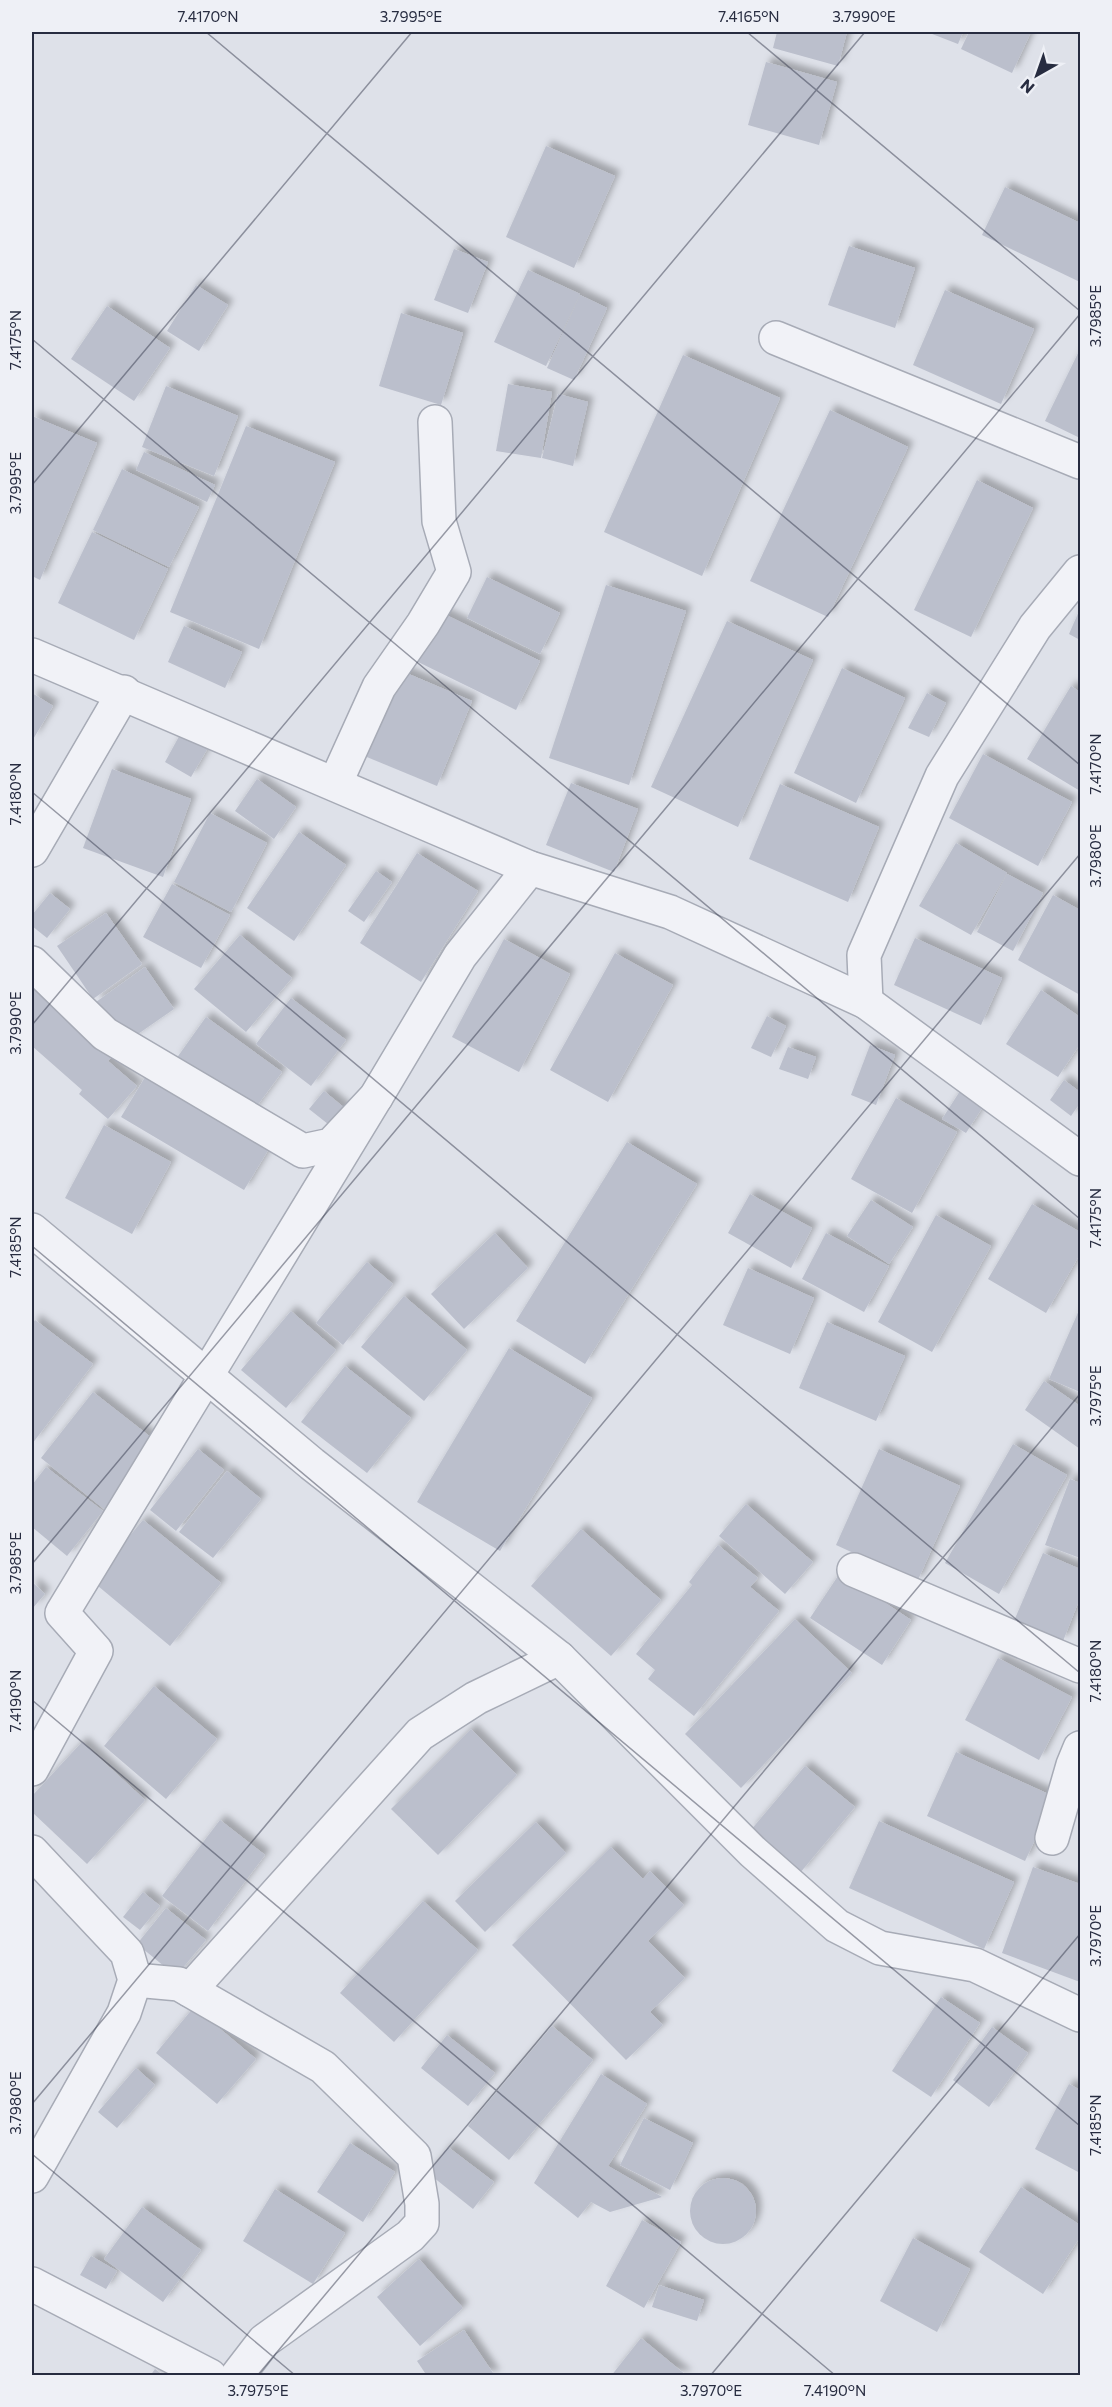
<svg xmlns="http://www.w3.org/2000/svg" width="1112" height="2407" viewBox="0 0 1112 2407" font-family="Commissioner,sans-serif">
  <defs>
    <filter id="shadow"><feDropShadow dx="5.5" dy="-5.5" stdDeviation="3" flood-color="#0004"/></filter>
  </defs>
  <rect width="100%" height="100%" fill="#dee1e9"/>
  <g fill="#bbbfcc" filter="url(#shadow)">
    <polygon points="777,32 847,32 838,66 773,48"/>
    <polygon points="927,32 963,32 958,44"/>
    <polygon points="969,32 1031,32 1012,73 961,49"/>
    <polygon points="766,62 837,82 819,145 748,125"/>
    <polygon points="546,146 615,176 574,268 506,237"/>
    <polygon points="1005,187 1080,223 1080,282 982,235"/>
    <polygon points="849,246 915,268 895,328 828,305"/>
    <polygon points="454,249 488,262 468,313 434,300"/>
    <polygon points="528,270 580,294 546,366 494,342"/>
    <polygon points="196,285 228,305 199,351 167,331"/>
    <polygon points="945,290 1034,329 1001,404 913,365"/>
    <polygon points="580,295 607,308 574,380 547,368"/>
    <polygon points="107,306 170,348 134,401 71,359"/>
    <polygon points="401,313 463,333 441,405 379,386"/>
    <polygon points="1080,349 1080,438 1045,421"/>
    <polygon points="683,355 780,398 702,576 604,532"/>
    <polygon points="508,384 552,392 541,458 496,451"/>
    <polygon points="166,386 238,416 214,476 142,447"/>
    <polygon points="558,394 588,402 573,466 542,458"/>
    <polygon points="830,410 908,447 828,617 750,581"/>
    <polygon points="32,416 97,443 40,580 32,576"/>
    <polygon points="246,426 335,462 259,649 170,612"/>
    <polygon points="144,452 215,485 207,502 136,470"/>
    <polygon points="122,469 199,507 169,567 93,530"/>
    <polygon points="977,480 1033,508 971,637 914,610"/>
    <polygon points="92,532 168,569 134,640 58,603"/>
    <polygon points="487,577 560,613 540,654 467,618"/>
    <polygon points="606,585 686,611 629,785 549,758"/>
    <polygon points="1080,609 1080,640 1069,634"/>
    <polygon points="436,610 540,661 516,710 412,659"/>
    <polygon points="727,621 813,660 738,827 651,787"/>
    <polygon points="184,626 242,652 225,688 168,662"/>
    <polygon points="842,668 905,698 856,803 794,773"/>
    <polygon points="397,669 472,701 437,786 362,755"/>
    <polygon points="1071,686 1080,692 1080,791 1027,759"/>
    <polygon points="32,693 53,706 32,741"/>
    <polygon points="927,693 946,703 929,737 908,728"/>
    <polygon points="182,731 209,746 191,777 165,762"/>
    <polygon points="983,754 1072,802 1038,866 949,818"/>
    <polygon points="112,769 191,799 163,877 83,848"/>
    <polygon points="257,779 296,807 274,839 235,811"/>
    <polygon points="571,783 638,809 614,872 546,845"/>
    <polygon points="780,784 879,827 848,902 749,859"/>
    <polygon points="210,813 267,843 231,912 174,882"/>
    <polygon points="299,832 346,865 294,941 247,908"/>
    <polygon points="956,843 1007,873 971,935 919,906"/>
    <polygon points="417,853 478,891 421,982 360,943"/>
    <polygon points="376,871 392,882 364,922 348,911"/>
    <polygon points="1007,874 1043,893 1013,951 977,932"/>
    <polygon points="172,884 230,915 201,968 143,937"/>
    <polygon points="50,893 70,909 47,938 32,926 32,915"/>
    <polygon points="1053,895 1080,910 1080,995 1018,960"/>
    <polygon points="106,913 142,964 93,999 57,946"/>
    <polygon points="240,935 292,978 246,1032 194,989"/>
    <polygon points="915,938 1002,978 981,1025 894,985"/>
    <polygon points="504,939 570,974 519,1072 452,1037"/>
    <polygon points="615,953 673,985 608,1102 550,1070"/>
    <polygon points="145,967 174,1009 125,1043 96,1002"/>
    <polygon points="32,979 116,1052 108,1061 137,1086 108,1119 79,1094 82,1090 32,1046"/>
    <polygon points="1041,990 1080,1017 1080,1044 1058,1077 1006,1044"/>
    <polygon points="291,998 346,1040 311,1086 256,1044"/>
    <polygon points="767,1016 786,1026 771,1057 751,1048"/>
    <polygon points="206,1017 282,1072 251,1114 176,1059"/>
    <polygon points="870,1045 895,1055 876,1105 851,1095"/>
    <polygon points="788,1047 816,1057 808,1079 779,1069"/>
    <polygon points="147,1074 270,1147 244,1190 121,1117"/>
    <polygon points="1064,1080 1080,1092 1080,1103 1071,1116 1050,1100"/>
    <polygon points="324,1091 347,1110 333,1128 309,1109"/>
    <polygon points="960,1091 984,1105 966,1133 942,1119"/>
    <polygon points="896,1098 957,1132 912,1213 851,1179"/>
    <polygon points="104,1125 171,1162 132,1234 65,1198"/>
    <polygon points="627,1142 697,1184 585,1364 516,1321"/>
    <polygon points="750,1194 812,1228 791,1268 728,1233"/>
    <polygon points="871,1200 913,1227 889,1264 847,1236"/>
    <polygon points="1032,1204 1080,1232 1080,1254 1046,1313 988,1279"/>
    <polygon points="936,1215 991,1246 932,1352 878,1322"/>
    <polygon points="495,1233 528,1268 464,1329 431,1294"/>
    <polygon points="826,1233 889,1266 864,1312 802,1279"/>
    <polygon points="367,1262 393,1284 343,1345 316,1323"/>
    <polygon points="748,1268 814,1298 790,1354 723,1325"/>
    <polygon points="404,1296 467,1350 424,1401 361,1347"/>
    <polygon points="1080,1308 1080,1392 1049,1379"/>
    <polygon points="291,1311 336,1350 286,1408 241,1370"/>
    <polygon points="35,1320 93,1364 32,1444 32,1325"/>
    <polygon points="827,1322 905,1356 876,1421 799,1388"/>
    <polygon points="509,1348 592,1398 500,1551 417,1502"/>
    <polygon points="345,1366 411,1418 367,1473 301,1422"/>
    <polygon points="1044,1381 1080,1406 1080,1449 1025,1410"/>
    <polygon points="93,1392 157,1442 104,1509 41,1458"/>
    <polygon points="1013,1444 1067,1475 999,1594 945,1563"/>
    <polygon points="198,1449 224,1470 176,1531 150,1510"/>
    <polygon points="879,1449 960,1486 917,1582 836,1545"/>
    <polygon points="46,1467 103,1511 67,1556 32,1527 32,1485"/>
    <polygon points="227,1471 261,1499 213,1558 179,1532"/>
    <polygon points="1070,1479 1080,1483 1080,1558 1045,1545"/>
    <polygon points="746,1504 813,1562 785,1594 719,1536"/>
    <polygon points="143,1520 221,1583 170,1646 92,1581"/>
    <polygon points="581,1529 661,1600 611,1656 531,1586"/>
    <polygon points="718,1545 758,1578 750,1587 779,1611 694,1716 648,1679 655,1670 636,1654 692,1585 689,1582"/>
    <polygon points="1043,1553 1080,1569 1080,1598 1063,1641 1014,1621"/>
    <polygon points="840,1573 911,1620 882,1665 810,1618"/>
    <polygon points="32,1582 45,1594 32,1609"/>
    <polygon points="795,1619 852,1673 741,1788 685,1734"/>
    <polygon points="998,1658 1072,1697 1039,1760 965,1720"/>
    <polygon points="154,1686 217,1739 166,1799 104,1746"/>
    <polygon points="471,1729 517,1775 438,1855 391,1809"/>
    <polygon points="82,1742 145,1800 87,1864 32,1812 32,1796"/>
    <polygon points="956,1752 1055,1797 1025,1861 927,1816"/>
    <polygon points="805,1766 855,1807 800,1873 750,1831"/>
    <polygon points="220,1820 265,1855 208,1931 162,1896"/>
    <polygon points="879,1821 1014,1882 984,1949 849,1888"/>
    <polygon points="536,1822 566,1853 485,1932 455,1901"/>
    <polygon points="611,1847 643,1879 650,1871 684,1905 648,1941 685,1978 650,2012 663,2025 626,2060 512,1945"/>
    <polygon points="1033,1867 1080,1884 1080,1982 1002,1953"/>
    <polygon points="143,1892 160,1906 140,1930 123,1917"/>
    <polygon points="423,1901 478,1950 394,2042 340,1993"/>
    <polygon points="166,1908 206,1940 176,1976 137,1944"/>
    <polygon points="941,1997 980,2023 931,2097 892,2071"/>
    <polygon points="194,2007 256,2059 217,2104 156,2053"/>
    <polygon points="552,2026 593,2060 509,2160 468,2126"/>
    <polygon points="992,2027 1028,2053 989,2107 953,2080"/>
    <polygon points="447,2035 495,2073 468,2106 421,2068"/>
    <polygon points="136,2068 155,2085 117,2128 98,2112"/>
    <polygon points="601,2074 647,2104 608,2166 662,2197 610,2212 591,2202 578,2218 534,2183"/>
    <polygon points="1069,2084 1080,2090 1080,2173 1035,2149"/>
    <polygon points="644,2118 693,2143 670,2190 620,2165"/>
    <polygon points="350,2143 395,2172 363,2222 317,2192"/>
    <polygon points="448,2147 494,2182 473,2209 428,2173"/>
    <circle cx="723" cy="2211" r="33"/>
    <polygon points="1021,2187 1080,2225 1080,2237 1043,2294 979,2252"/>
    <polygon points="275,2189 345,2233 313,2284 243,2241"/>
    <polygon points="142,2207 201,2250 163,2302 104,2259"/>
    <polygon points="642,2220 681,2242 644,2308 606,2286"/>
    <polygon points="913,2238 970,2269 937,2332 880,2301"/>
    <polygon points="91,2256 117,2271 106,2289 80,2275"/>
    <polygon points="419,2259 463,2308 420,2346 377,2297"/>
    <polygon points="659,2285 704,2300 697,2321 652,2307"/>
    <polygon points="464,2330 495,2376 427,2376 417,2361"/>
    <polygon points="641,2338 687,2376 611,2376"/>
    <polygon points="155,2369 164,2376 150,2376"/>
  </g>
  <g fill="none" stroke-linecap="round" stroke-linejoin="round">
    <defs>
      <g id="street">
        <polyline points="776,338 1080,462"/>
        <polyline points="32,655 530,868 670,912 866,1002 1080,1159"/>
        <polyline points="335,784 379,687 423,624 454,572 439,521 435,422"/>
        <polyline points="32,850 124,692"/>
        <polyline points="32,963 105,1034 303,1151 331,1145 376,1097 460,956 530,868"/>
        <polyline points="866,1002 864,955 942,776 1035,627 1080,572"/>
        <polyline points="32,1230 312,1464 559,1658 753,1852 837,1926 880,1948 975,1965 1080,2015"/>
        <polyline points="854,1570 1080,1666"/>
        <polyline points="32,1769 96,1651 62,1613 376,1097"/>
        <polyline points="1052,1838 1073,1765 1080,1748"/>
        <polyline points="32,1852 127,1953 135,1980 124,2013 32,2176"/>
        <polyline points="135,1980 179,1984 323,2067 414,2156 422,2204 422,2223 410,2236 264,2341 237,2376"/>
        <polyline points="190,1990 420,1734 476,1698 559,1658"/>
        <polyline points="32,2284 210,2376"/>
      </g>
    </defs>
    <use href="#street" stroke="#a7abb6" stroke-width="36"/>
    <use href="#street" stroke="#f1f2f7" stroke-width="33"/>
  </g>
  <path fill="none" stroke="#272c40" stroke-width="1.5" stroke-opacity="0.45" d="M 206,32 L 1080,765M 747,32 L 1080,311M 32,339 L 1080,1219M 32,485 L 412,32M 32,792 L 1080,1673M 32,1025 L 865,32M 32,1246 L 1080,2126M 32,1564 L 1080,314M 32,1700 L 836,2376M 32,2104 L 1080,854M 32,2154 L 296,2376M 257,2376 L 1080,1394M 710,2376 L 1080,1934"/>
  <rect width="1112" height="2407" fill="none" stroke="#eef0f6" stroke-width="66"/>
  <g transform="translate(1037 75) rotate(220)" stroke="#eef0f6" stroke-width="4.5" paint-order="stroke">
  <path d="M0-4.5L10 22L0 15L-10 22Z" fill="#272c40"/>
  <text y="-9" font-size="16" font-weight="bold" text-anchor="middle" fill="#272c40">N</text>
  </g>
  <rect x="33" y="33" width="1046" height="2341" fill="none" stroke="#272c40" stroke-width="2"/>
  <g font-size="15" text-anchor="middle" fill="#272c40">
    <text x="208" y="22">7.4170°N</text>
    <text x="411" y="22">3.7995°E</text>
    <text x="749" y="22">7.4165°N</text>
    <text x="864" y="22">3.7990°E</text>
    <text transform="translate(1096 316) rotate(-90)" y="5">3.7985°E</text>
    <text transform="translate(16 340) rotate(-90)" y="5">7.4175°N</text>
    <text transform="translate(16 483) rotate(-90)" y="5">3.7995°E</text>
    <text transform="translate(1096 764) rotate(-90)" y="5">7.4170°N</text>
    <text transform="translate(16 794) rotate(-90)" y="5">7.4180°N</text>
    <text transform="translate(1096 856) rotate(-90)" y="5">3.7980°E</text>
    <text transform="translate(16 1023) rotate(-90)" y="5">3.7990°E</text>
    <text transform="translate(1096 1218) rotate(-90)" y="5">7.4175°N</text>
    <text transform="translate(16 1247) rotate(-90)" y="5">7.4185°N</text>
    <text transform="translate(1096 1396) rotate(-90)" y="5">3.7975°E</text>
    <text transform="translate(16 1563) rotate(-90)" y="5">3.7985°E</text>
    <text transform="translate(1096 1671) rotate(-90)" y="5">7.4180°N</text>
    <text transform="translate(16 1701) rotate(-90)" y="5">7.4190°N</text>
    <text transform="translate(1096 1936) rotate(-90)" y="5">3.7970°E</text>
    <text transform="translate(16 2103) rotate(-90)" y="5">3.7980°E</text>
    <text transform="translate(1096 2125) rotate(-90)" y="5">7.4185°N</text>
    <text x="258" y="2396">3.7975°E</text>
    <text x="711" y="2396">3.7970°E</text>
    <text x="835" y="2396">7.4190°N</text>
  </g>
</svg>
